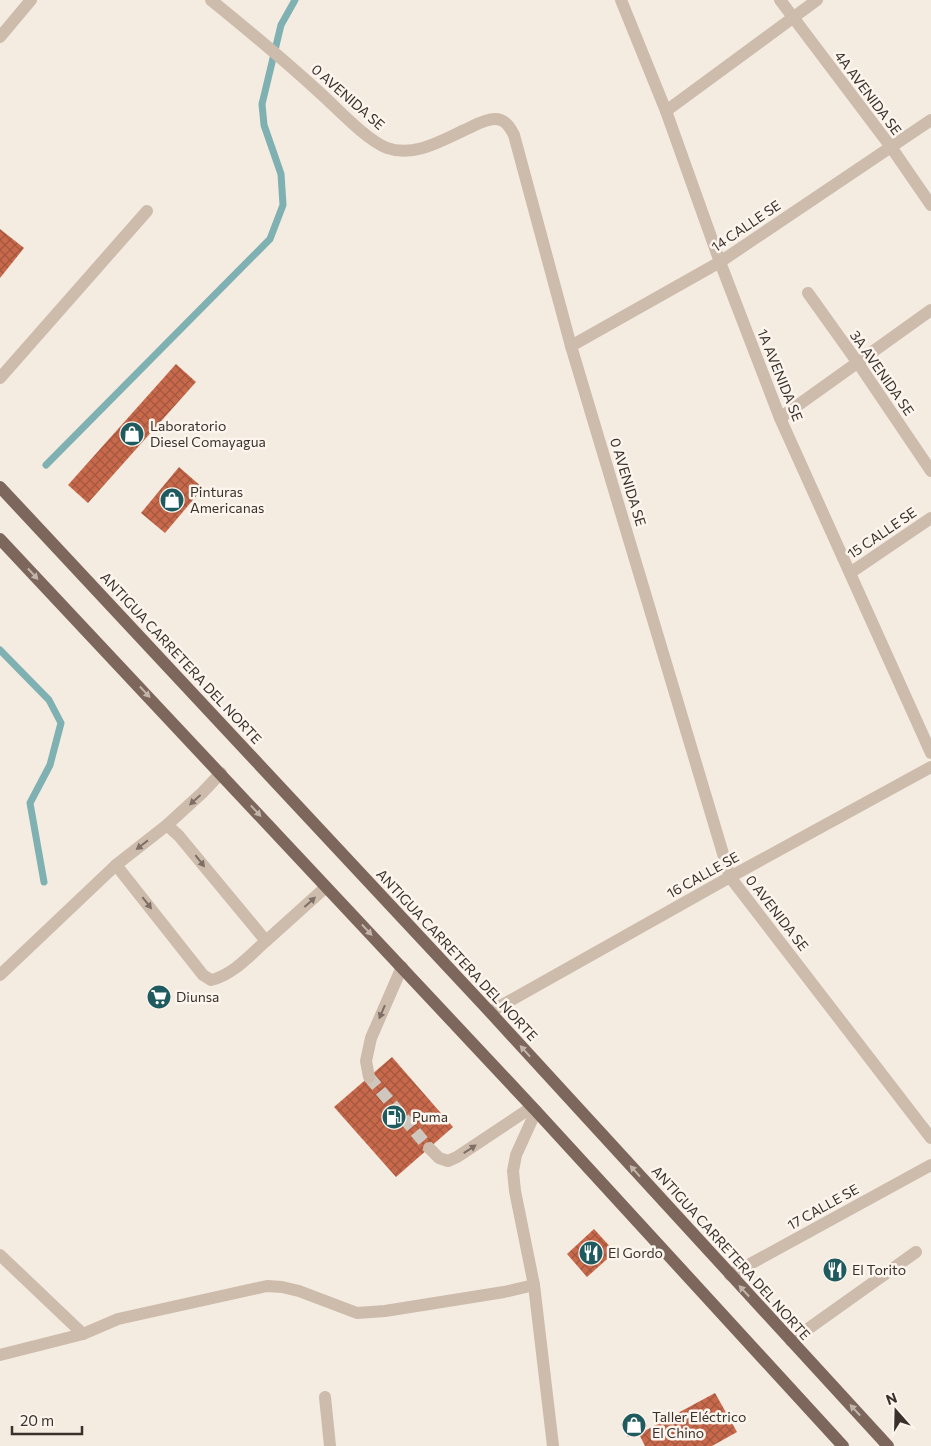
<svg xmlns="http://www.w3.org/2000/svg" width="931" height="1446" viewBox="0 0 931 1446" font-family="Commissioner,sans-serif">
  <defs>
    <pattern id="building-cross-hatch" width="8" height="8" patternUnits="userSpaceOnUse" patternTransform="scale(1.25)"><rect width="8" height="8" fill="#c8694b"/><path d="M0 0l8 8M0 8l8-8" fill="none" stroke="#a4573f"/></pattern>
  </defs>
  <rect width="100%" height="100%" fill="#f4ebe1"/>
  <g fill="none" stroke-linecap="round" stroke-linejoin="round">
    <g stroke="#7fb0b2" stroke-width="7">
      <polyline points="46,465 270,239 283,205 281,174 264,125 262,104 281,25 295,0"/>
      <polyline points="0,650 49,700 61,723 50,765 30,803 44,882"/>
    </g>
  </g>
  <g fill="url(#building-cross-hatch)">
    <polygon points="0,229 24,248 0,278"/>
    <polygon points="176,364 196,382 88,503 68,485"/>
    <polygon points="179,467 203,488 165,533 141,513"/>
    <polygon points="392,1057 453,1127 396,1177 334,1107"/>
    <polygon points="594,1229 615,1252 587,1277 567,1254"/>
    <polygon points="715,1393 737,1432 712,1446 645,1446 639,1434"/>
    <polygon points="640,1414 647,1426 628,1437 621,1424"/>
  </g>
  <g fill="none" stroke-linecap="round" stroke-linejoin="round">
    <polyline stroke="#cfc6bd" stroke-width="12" stroke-dasharray="12 6" stroke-linecap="butt" points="369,1077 429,1148"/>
    <g stroke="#cdbbac" stroke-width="12">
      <path d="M 211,0 C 248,30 284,60 319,92 C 336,107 366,140 387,148 C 415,158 444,139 469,128 C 477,124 486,119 495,119 C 505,119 510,127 514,135 L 571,346 L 730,877 L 931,1138"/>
      <polyline points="621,0 666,111 720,262 780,418 931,753"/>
      <polyline points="780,0 891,147 931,205"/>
      <polyline points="0,37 31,0"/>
      <polyline points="666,111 817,0"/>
      <polyline points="808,293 858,363 931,471"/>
      <polyline points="571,346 720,262 931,120"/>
      <polyline points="0,378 147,211"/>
      <polyline points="780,418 931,310"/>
      <polyline points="850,573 931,518"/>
      <polyline points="167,825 179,836 266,941 326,887"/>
      <path d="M 116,865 L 203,975 L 211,980 C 233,975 250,955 266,941"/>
      <polyline points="0,975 116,865 167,825 202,793 221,773"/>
      <polyline points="490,1012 730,877 931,767"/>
      <polyline points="369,1077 366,1061 371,1038 402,967"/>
      <polyline points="536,1111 516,1155 513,1171 515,1191 534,1285 553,1446"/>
      <polyline points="429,1148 439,1158 448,1161 457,1157 532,1107"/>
      <polyline points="0,1255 83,1334"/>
      <polyline points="730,1275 931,1165"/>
      <polyline points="791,1341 916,1252"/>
      <polyline points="0,1355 83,1334 118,1319 267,1286 282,1287 299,1291 357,1313 385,1311 504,1292 534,1285"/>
      <polyline points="325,1397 330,1446"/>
    </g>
    <g stroke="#7d675c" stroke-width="12">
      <polyline points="0,487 490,1012 888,1446"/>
      <polyline points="0,539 536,1111 843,1446"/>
    </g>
  </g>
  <defs><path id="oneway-solid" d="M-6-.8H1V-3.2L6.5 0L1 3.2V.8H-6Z" transform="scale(1.25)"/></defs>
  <g fill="#c2b5ac">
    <use href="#oneway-solid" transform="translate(33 574) rotate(47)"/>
    <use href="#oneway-solid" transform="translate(145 692) rotate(47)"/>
    <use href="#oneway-solid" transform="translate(256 811) rotate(47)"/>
    <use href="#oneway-solid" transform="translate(367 930) rotate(47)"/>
    <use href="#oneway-solid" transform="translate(525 1051) rotate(-132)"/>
    <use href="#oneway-solid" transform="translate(635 1171) rotate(-132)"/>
    <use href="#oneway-solid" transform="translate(744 1291) rotate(-133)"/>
    <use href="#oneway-solid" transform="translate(855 1410) rotate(-133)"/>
  </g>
  <g fill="#7d6f65">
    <use href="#oneway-solid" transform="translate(195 800) rotate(138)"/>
    <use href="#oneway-solid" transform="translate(142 845) rotate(142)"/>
    <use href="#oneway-solid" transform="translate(200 861) rotate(52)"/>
    <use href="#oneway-solid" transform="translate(310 902) rotate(-42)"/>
    <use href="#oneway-solid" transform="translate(147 903) rotate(52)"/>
    <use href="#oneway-solid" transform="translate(382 1012) rotate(113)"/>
    <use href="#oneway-solid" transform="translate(470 1149) rotate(-33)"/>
  </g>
  <defs>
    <symbol id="shop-disc" viewBox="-11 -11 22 22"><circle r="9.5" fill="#1f5a5e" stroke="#fbf5ee"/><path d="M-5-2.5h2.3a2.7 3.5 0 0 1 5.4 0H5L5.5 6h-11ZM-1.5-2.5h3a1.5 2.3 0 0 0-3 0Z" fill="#fff"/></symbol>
    <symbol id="supermarket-disc" viewBox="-11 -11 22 22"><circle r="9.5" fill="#1f5a5e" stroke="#fbf5ee"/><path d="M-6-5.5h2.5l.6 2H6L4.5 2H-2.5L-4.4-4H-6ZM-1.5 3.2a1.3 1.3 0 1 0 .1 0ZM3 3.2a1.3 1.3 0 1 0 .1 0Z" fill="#fff"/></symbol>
    <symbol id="fuel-disc" viewBox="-11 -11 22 22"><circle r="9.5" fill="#1f5a5e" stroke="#fbf5ee"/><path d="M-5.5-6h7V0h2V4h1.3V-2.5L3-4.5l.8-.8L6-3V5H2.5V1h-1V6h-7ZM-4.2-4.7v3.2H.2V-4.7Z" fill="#fff"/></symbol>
    <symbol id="restaurant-disc" viewBox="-11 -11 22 22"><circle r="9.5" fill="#1f5a5e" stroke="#fbf5ee"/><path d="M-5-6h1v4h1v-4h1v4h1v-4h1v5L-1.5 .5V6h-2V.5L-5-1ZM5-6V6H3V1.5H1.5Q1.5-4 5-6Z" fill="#fff"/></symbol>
  </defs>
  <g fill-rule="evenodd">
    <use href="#shop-disc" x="118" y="420" width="28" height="28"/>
    <use href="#shop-disc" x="158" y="486" width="28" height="28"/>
    <use href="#supermarket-disc" x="145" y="983" width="28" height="28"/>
    <use href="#fuel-disc" x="380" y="1103" width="28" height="28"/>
    <use href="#restaurant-disc" x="577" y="1239" width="28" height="28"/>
    <use href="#restaurant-disc" x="821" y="1256" width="28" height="28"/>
    <use href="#shop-disc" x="620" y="1411" width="28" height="28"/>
  </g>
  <g text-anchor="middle" stroke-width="5" stroke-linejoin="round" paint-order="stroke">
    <g font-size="14" fill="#3b302b" stroke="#fbf5ee">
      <text transform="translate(868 93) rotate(53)" y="5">4A AVENIDA SE</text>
      <text transform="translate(348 97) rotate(41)" y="5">0 AVENIDA SE</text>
      <text transform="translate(746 226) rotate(-34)" y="5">14 CALLE SE</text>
      <text transform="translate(882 373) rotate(55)" y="5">3A AVENIDA SE</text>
      <text transform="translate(780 375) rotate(68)" y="5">1A AVENIDA SE</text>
      <text transform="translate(628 482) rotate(73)" y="5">0 AVENIDA SE</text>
      <text transform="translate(882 533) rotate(-34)" y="5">15 CALLE SE</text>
      <text transform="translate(181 658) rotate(47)" y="5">ANTIGUA CARRETERA DEL NORTE</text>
      <text transform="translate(703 875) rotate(-29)" y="5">16 CALLE SE</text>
      <text transform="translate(777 913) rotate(52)" y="5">0 AVENIDA SE</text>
      <text transform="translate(457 955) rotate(47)" y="5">ANTIGUA CARRETERA DEL NORTE</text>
      <text transform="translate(823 1207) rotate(-29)" y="5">17 CALLE SE</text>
      <text transform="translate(731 1253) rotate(48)" y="5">ANTIGUA CARRETERA DEL NORTE</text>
    </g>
    <g font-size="14" fill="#3b302b" stroke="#fbf5ee" text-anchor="start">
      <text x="150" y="431">Laboratorio<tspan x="150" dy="16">Diesel Comayagua</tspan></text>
      <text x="190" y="497">Pinturas<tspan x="190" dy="16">Americanas</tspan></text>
      <text x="176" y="1002">Diunsa</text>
      <text x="412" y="1122">Puma</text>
      <text x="608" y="1258">El Gordo</text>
      <text x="852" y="1275">El Torito</text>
      <text x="652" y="1422">Taller Eléctrico<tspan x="652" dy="16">El Chino</tspan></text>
    </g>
  </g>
  <g transform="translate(896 1411) rotate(340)" stroke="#fbf5ee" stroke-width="4" paint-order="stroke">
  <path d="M0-4L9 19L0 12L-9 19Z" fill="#3b302b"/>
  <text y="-8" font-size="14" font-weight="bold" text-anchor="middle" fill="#3b302b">N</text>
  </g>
  <path d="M12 1426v8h70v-8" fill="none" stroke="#3b302b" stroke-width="2.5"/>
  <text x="20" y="1426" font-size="15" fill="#3b302b" stroke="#fbf5ee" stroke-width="4" paint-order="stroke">20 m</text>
</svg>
